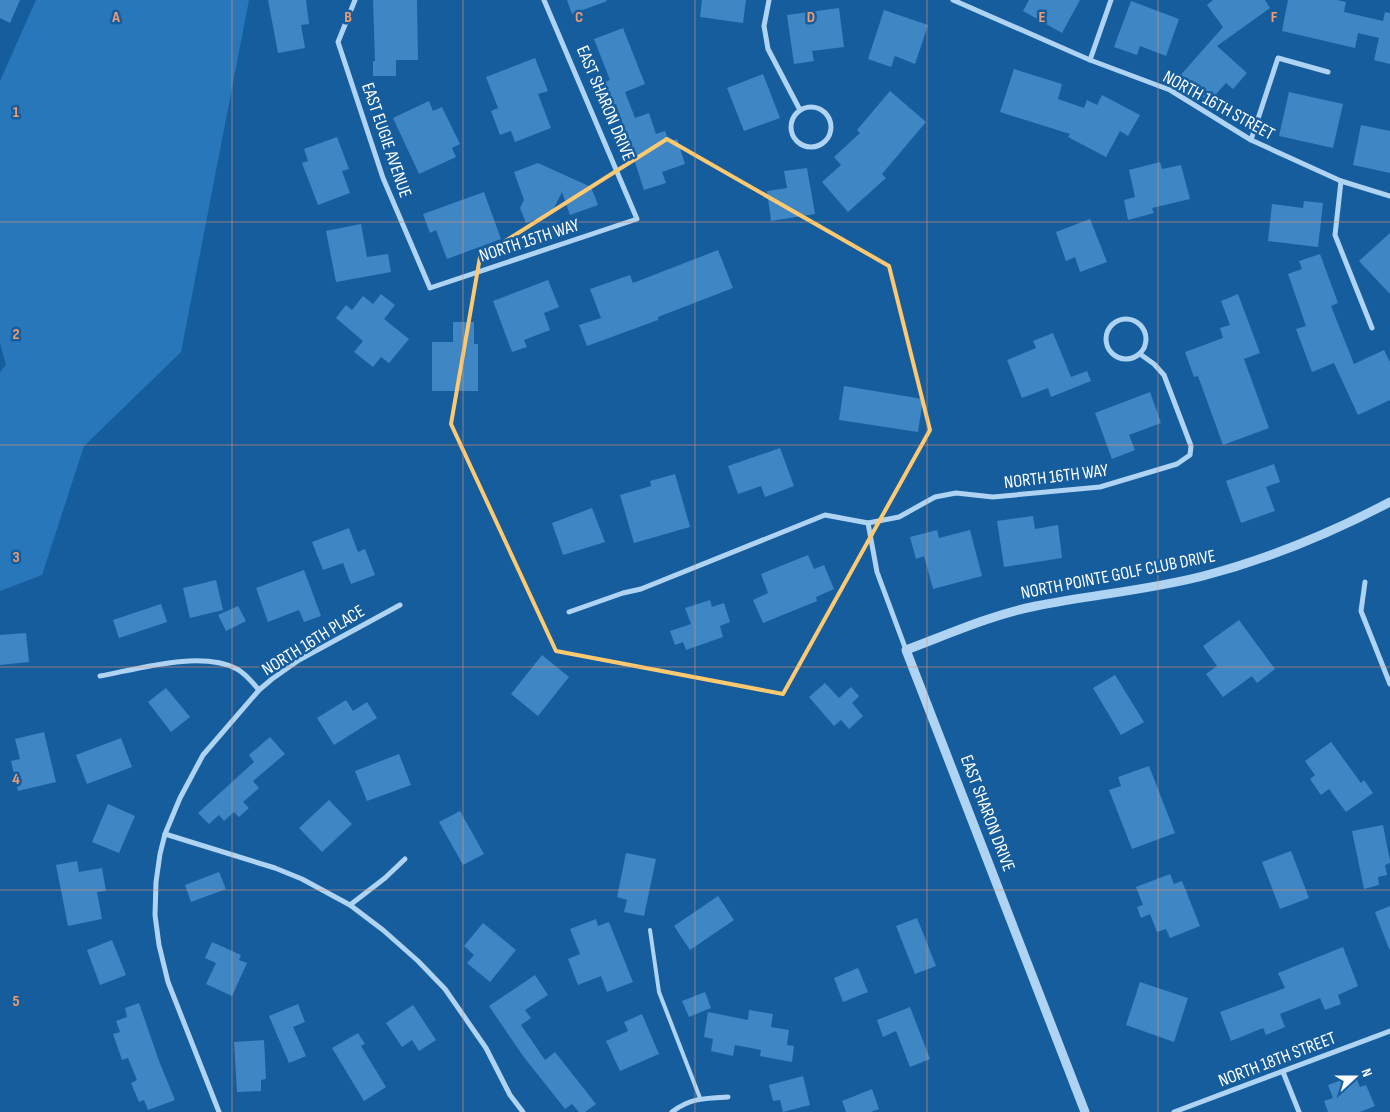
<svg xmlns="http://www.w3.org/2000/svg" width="1390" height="1112" viewBox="0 0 1390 1112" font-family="'Sofia Sans Condensed',sans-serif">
  <rect width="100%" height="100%" fill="#165d9e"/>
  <polygon fill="#2977bb" points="36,0 249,0 181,352 84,446 42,575 0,591 0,372 6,365 0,343 0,81"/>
  <g fill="#3e86c4">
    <polygon points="0,0 20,0 10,23 0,18"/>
    <polygon points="268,0 306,0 309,24 301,25 305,48 278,53"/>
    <polygon points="373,0 417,0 418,60 396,60 396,76 373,76 373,61 375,61"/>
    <polygon points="567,0 606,0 607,1 572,14"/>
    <polygon points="702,0 746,0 743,23 700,17"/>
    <polygon points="1029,0 1080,0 1062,33 1023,11"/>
    <polygon points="1213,0 1265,0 1270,8 1217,46 1247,73 1233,89 1226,83 1209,102 1179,77 1223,27 1207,5"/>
    <polygon points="1288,0 1337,0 1346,2 1344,12 1383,21 1385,12 1390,13 1390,64 1374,60 1379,38 1358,33 1355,48 1282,31"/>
    <polygon points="1131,1 1179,19 1166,56 1140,46 1137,55 1114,47"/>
    <polygon points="839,8 844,47 812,51 814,61 794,64 787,15"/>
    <polygon points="884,10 928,25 915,64 895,56 891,67 868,59"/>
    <polygon points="623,28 645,84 625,92 635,118 649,113 656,134 665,131 669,142 677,139 685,164 662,172 666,183 644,190 616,104 610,106 601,83 610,80 594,39"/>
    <polygon points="535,58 548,91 538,94 551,128 515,142 511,131 500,135 491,111 498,108 486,77"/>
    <polygon points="1014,69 1062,84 1058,99 1084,108 1087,100 1097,105 1102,95 1140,115 1128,136 1120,131 1106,157 1068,137 1070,134 1000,112"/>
    <polygon points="763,74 780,118 744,131 727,88"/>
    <polygon points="890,91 926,122 882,174 886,178 848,212 822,182 841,165 834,157 860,133 857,130"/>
    <polygon points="1289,92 1343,104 1333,148 1279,136"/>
    <polygon points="429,101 433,111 442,107 460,144 452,148 456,157 419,174 393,118"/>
    <polygon points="1361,125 1390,131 1390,173 1353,165"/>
    <polygon points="337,137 349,169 342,171 350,193 318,205 302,163 308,161 304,149"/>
    <polygon points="1160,162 1162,169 1181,165 1190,199 1152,208 1154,213 1128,220 1124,200 1135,197 1129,170"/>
    <polygon points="538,163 591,187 598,205 570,215 562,192 551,214 526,223 520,208 524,200 514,172"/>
    <polygon points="807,168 815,214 771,221 767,191 787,188 784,171"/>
    <polygon points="484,192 501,239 447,259 436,230 430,233 423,214"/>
    <polygon points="1304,201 1323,203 1318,247 1268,241 1272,204 1303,208"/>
    <polygon points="1090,219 1107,262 1080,272 1075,257 1066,261 1056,232"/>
    <polygon points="361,224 367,257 388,254 391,272 336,282 326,231"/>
    <polygon points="1390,233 1390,294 1359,261"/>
    <polygon points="718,250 733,288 658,317 658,320 587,346 579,325 601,318 590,289 630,275 633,283"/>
    <polygon points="1320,254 1338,303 1331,306 1354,364 1384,350 1390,362 1390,400 1358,415 1334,363 1312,372 1296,329 1306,326 1288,274 1302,269 1299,261"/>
    <polygon points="548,280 559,307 544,313 550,330 524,340 527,347 512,352 493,301"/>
    <polygon points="381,294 395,305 384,319 409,339 389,363 381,357 373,367 354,352 363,341 336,318 346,305 352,310 363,296 373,304"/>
    <polygon points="1238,294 1260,353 1244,359 1269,428 1223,445 1198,376 1194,377 1185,352 1223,338 1220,328 1230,325 1221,301"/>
    <polygon points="453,322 474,322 474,344 478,344 478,391 432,391 432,342 453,342"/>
    <polygon points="1053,333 1071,377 1087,371 1091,381 1051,397 1048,388 1022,398 1007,360 1036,348 1033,341"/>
    <polygon points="844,386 923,399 918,432 839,420"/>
    <polygon points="1150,392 1161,423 1129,435 1135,450 1112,459 1095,413"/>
    <polygon points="780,448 794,486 765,497 761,486 738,494 728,466"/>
    <polygon points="1274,464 1280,482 1266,487 1275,511 1241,523 1226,481"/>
    <polygon points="675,474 690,527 634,543 620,495 651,486 650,481"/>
    <polygon points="592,508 605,542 563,555 552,523"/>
    <polygon points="1033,516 1035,529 1058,525 1062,558 1004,567 997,521"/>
    <polygon points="349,528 358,552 365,549 375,575 351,584 343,563 323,570 312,542"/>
    <polygon points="937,530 939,538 970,530 982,576 933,589 924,556 916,559 910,537"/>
    <polygon points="808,555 814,569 824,565 834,589 816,597 817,601 763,623 753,600 768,593 761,574"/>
    <polygon points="304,570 321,616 304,622 299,610 268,622 256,588"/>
    <polygon points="216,580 223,610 190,618 183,588"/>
    <polygon points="710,600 712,607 724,603 730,622 720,626 723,637 686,650 683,642 675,645 670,631 691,624 685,608"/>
    <polygon points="161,604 167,622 119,638 113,620"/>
    <polygon points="238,606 246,621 226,631 218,615"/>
    <polygon points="1239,620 1275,669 1257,683 1252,676 1223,697 1206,674 1217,666 1203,646"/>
    <polygon points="26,633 29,662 0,665 0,635"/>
    <polygon points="542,655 569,677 538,716 511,694"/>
    <polygon points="1115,675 1144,722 1121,735 1093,688"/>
    <polygon points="825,683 839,698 851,687 859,696 852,703 863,716 849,729 841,720 834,726 809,697"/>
    <polygon points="166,688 190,717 171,732 148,702"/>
    <polygon points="346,700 353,711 367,702 377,718 334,745 317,718"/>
    <polygon points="44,732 56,782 18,791 11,761 20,759 15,739"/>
    <polygon points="270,737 285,754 253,781 259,788 243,802 249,808 239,817 234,812 224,821 219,815 209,824 198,813 254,762 249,755"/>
    <polygon points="121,738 132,767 87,784 76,755"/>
    <polygon points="1331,742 1361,783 1364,780 1373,793 1346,812 1329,789 1321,795 1310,779 1315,775 1305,761"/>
    <polygon points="399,754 411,785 367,801 355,771"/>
    <polygon points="1149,766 1175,833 1132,849 1109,790 1121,786 1118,777"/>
    <polygon points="329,800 352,824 322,852 299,828"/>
    <polygon points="108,804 135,816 119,853 92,842"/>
    <polygon points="460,811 484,854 463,865 439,822"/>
    <polygon points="1383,825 1390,861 1390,863 1385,865 1387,875 1378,877 1379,885 1364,889 1352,831"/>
    <polygon points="1291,851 1309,898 1280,909 1262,862"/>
    <polygon points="626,853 656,859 644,916 624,912 627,900 617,897"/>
    <polygon points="77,861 79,872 102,868 106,891 97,892 102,919 68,926 56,865"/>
    <polygon points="219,872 226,889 191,902 185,885"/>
    <polygon points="1170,874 1174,884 1182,881 1200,926 1170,938 1166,929 1157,932 1150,914 1141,918 1137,907 1143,905 1136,887"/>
    <polygon points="718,896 734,920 690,950 674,926"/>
    <polygon points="1390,906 1390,949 1389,949 1375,912"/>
    <polygon points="917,918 936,966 915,974 896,926"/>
    <polygon points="596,919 598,926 609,922 633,982 607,992 601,976 578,985 568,959 580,954 570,929"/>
    <polygon points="483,923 516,950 490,982 467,963 474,955 464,946"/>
    <polygon points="112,940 126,975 100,985 87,950"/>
    <polygon points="212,942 241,955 239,960 247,963 232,996 206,984 216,963 205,958"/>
    <polygon points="1343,947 1358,986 1338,995 1341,1004 1325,1010 1320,998 1280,1014 1285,1027 1266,1035 1263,1028 1231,1041 1220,1012 1285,988 1278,973"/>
    <polygon points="858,968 868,992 843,1002 834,978"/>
    <polygon points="535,975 548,995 525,1010 531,1018 521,1025 545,1060 555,1052 596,1104 585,1112 579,1112 572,1104 565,1109 523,1056 489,1006"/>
    <polygon points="1140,982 1188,998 1174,1042 1126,1025"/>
    <polygon points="705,992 711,1008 689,1017 682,1001"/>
    <polygon points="139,1003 159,1061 175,1100 148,1110 144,1100 139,1102 131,1083 137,1080 128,1058 122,1060 113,1034 120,1032 116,1021 127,1017 125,1008"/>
    <polygon points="298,1004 305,1022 293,1027 306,1056 289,1063 269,1016"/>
    <polygon points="413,1005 436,1040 419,1051 412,1040 402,1047 386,1023"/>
    <polygon points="910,1007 930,1059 910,1067 896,1031 883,1037 877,1020"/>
    <polygon points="749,1010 773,1014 771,1027 789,1030 787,1045 794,1046 792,1062 760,1056 761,1050 735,1045 733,1056 711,1051 713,1039 704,1037 708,1012 748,1020"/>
    <polygon points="642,1014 659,1054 620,1071 606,1041 628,1031 624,1022"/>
    <polygon points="358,1033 365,1044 361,1046 386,1087 364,1101 332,1048"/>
    <polygon points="264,1040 266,1079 261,1080 261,1091 237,1092 234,1042"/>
    <polygon points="1355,1075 1360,1087 1366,1085 1375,1106 1360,1112 1328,1112 1324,1101 1333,1098 1328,1085"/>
    <polygon points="803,1076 810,1105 783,1112 780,1100 773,1101 769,1085"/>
    <polygon points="872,1089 879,1109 871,1112 846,1112 842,1101"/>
  </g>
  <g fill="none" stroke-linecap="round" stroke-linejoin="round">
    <polyline stroke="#aed3f3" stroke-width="4" points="650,930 659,992 700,1098"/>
    <g stroke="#aed3f3" stroke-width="5">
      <polyline points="355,0 338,42 383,178 430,288 637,219 544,0"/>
      <polyline points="769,0 764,26 768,49 800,110"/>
      <polyline points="953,0 1090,60 1170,90 1251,140 1341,181 1390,196"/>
      <polyline points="1090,60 1111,0"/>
      <circle cx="811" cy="127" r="20"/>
      <polyline points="1251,140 1278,58 1328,72"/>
      <polyline points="1341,181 1335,235 1372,328"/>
      <circle cx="1126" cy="339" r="20"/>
      <polyline points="868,523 877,572 906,650"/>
      <polyline points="1365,582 1361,611 1390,684"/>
      <polyline points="569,612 623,593 641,589 825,515 868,523 899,517 935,497 956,493 993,497 1100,487 1177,464 1190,455 1191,446 1164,375 1154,364 1140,354"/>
      <path d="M 100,676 C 138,669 201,650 237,669 C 246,674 253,683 259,690"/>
      <polyline points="165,834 275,868 302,879 350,905 383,930 418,961 445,989 486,1048 510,1095 523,1112"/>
      <polyline points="350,905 385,878 405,859"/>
      <polyline points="1283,1072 1299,1112"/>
      <polyline points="219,1112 168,982 159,945 155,915 156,882 160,854 165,834 180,798 203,755 259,690 272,679 299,660 400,605"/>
      <path d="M 672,1112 C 690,1098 706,1098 728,1097"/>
      <polyline points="1174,1112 1390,1031"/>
    </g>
    <path stroke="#aed3f3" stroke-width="9" d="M 1085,1112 L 906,650 C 949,634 991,615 1036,606 C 1091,595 1149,590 1203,576 C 1268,559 1331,533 1390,502"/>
  </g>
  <path fill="none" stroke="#ffc970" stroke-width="4" stroke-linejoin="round" d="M 667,139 L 889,266 L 930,430 L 783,694 L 556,651 L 451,424 L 480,257 Z"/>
  <path fill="none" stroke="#f19b6d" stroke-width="1" stroke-opacity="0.55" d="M 232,0 L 232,1112M 463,0 L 463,1112M 695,0 L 695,1112M 927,0 L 927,1112M 1158,0 L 1158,1112M 0,222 L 1390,222M 0,445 L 1390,445M 0,667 L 1390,667M 0,890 L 1390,890"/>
  <g text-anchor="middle" stroke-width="5" stroke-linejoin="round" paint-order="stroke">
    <g font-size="18" fill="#fff" stroke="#165d9e">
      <text transform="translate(606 103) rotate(67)" y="6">EAST SHARON DRIVE</text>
      <text transform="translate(1219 105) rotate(29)" y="6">NORTH 16TH STREET</text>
      <text transform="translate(387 140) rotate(71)" y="6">EAST EUGIE AVENUE</text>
      <text transform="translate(529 240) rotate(-18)" y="6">NORTH 15TH WAY</text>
      <text transform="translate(1056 476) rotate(-7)" y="6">NORTH 16TH WAY</text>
      <text transform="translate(1118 574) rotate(-11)" y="6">NORTH POINTE GOLF CLUB DRIVE</text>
      <text transform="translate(313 640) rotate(-32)" y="6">NORTH 16TH PLACE</text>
      <text transform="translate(988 813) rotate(69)" y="6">EAST SHARON DRIVE</text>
      <text transform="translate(1277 1059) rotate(-21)" y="6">NORTH 18TH STREET</text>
    </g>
  </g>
  <g font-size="16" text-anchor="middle" font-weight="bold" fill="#f19b6d" stroke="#165d9e" stroke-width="5" stroke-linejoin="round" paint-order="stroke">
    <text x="116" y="22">A</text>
    <text x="348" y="22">B</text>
    <text x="579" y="22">C</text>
    <text x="811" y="22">D</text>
    <text x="1042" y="22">E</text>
    <text x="1274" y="22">F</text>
    <text x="16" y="117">1</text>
    <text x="16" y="339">2</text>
    <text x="16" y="562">3</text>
    <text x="16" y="784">4</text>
    <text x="16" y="1006">5</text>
  </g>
  <g transform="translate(1355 1077) rotate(69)" stroke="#165d9e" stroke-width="4" paint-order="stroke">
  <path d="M0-4L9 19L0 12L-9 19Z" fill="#ffffff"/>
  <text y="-8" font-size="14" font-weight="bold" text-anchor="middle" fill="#ffffff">N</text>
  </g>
</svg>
